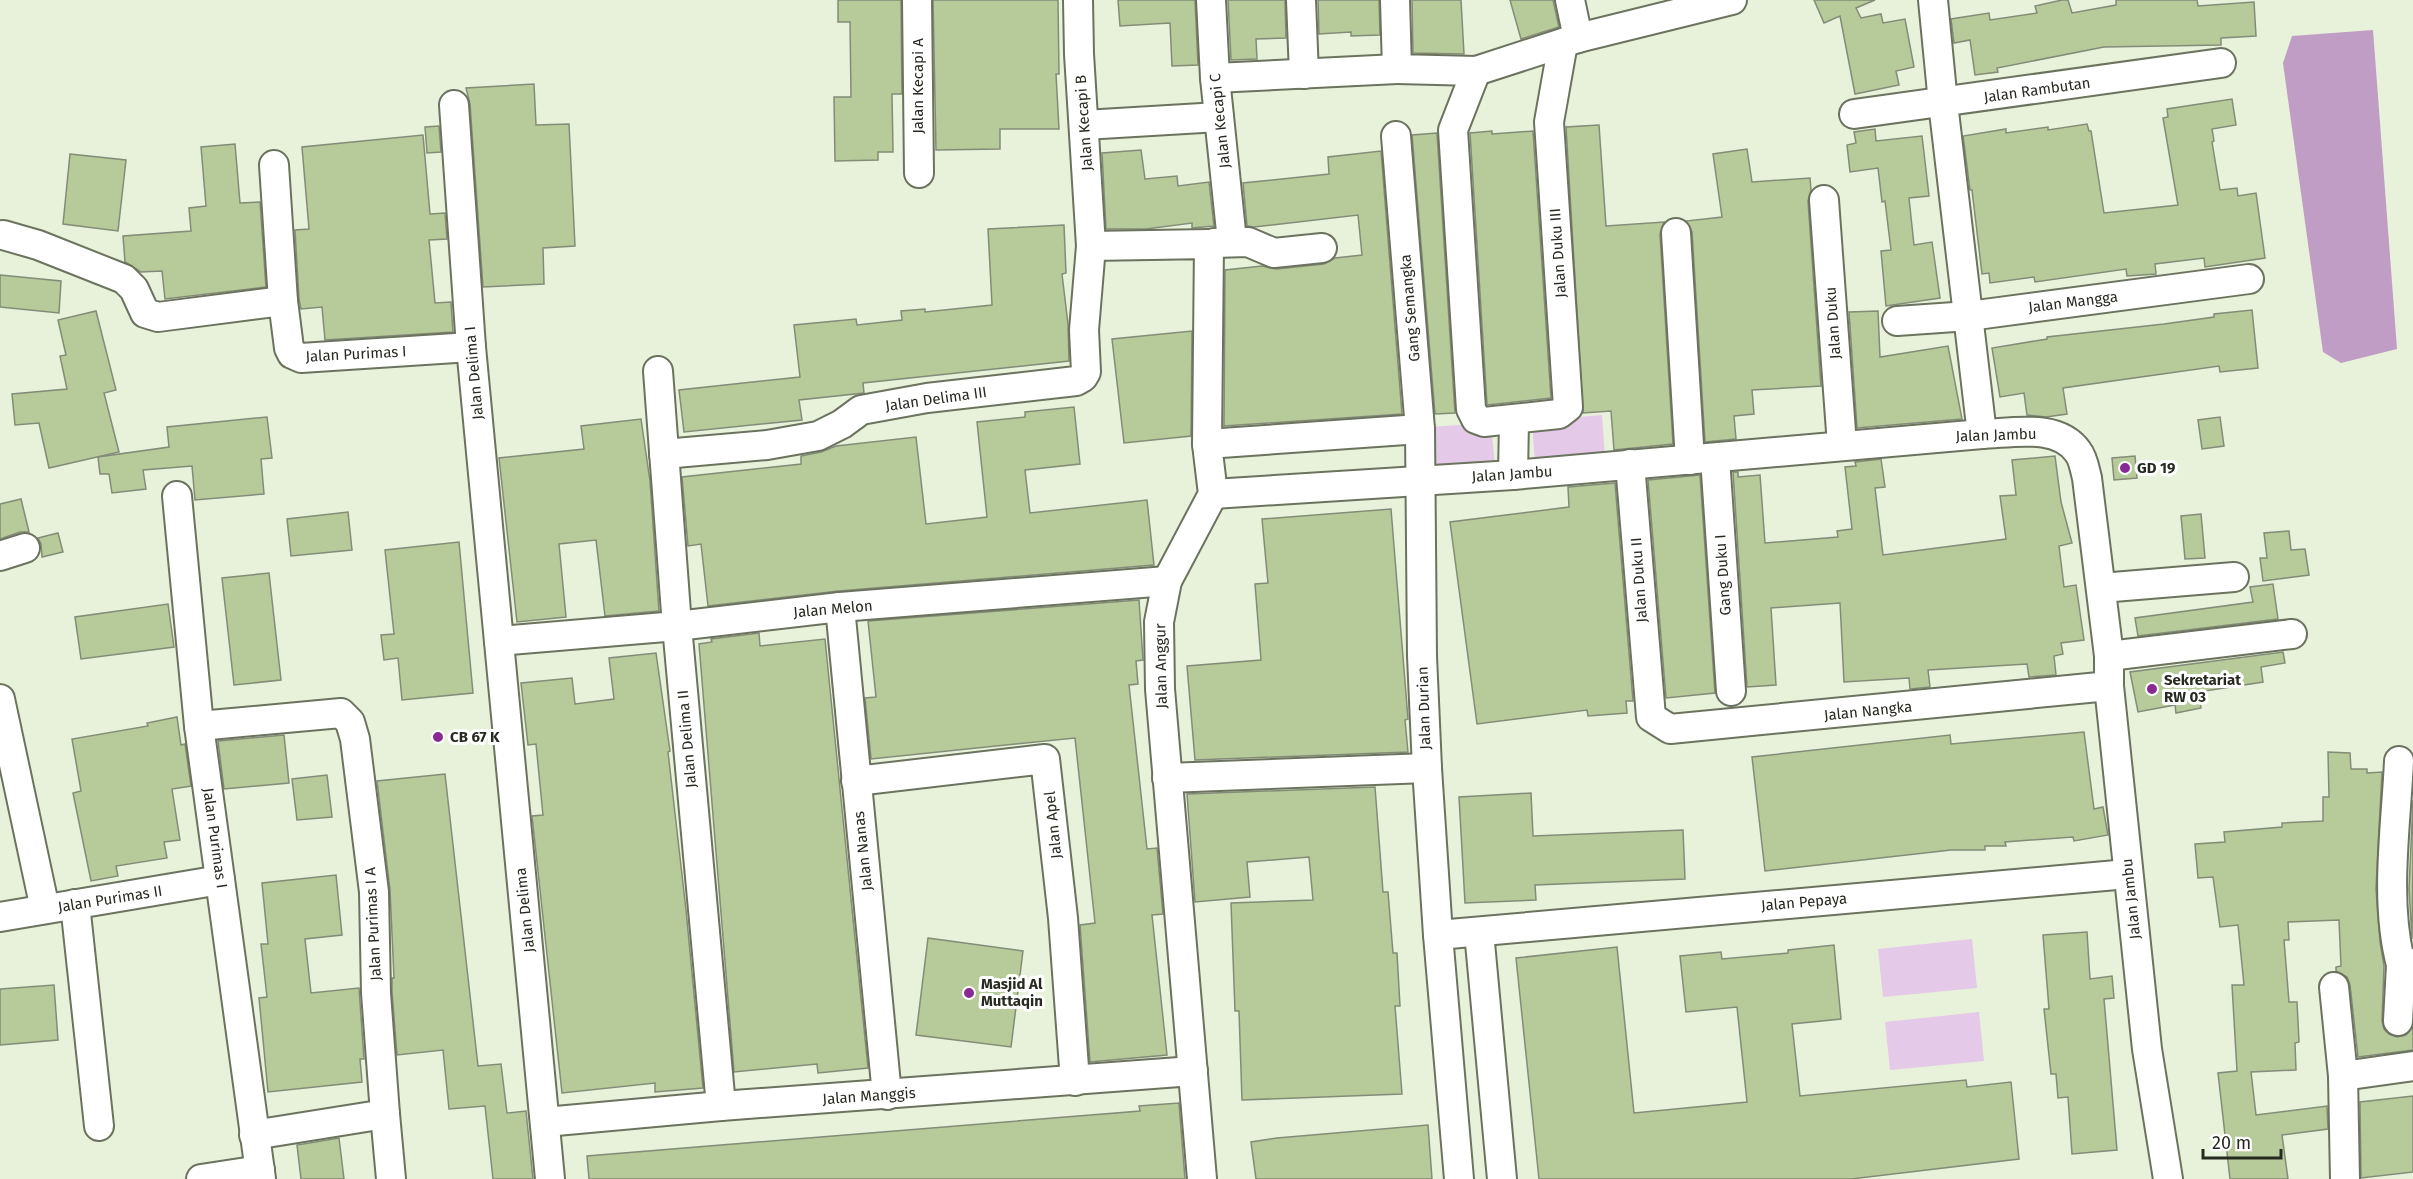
<svg xmlns="http://www.w3.org/2000/svg" width="2413" height="1179" viewBox="0 0 2413 1179" font-family="'Fira Sans',sans-serif">
  <rect width="100%" height="100%" fill="#e8f1da"/>
  <g fill="#e5c9e8">
    <polygon points="1602,415 1605,459 1535,464 1532,421"/>
    <polygon points="1491,423 1495,466 1433,471 1430,427"/>
    <polygon points="1972,939 1977,988 1883,997 1878,949"/>
    <polygon points="1979,1012 1984,1061 1890,1070 1885,1022"/>
  </g>
  <polygon fill="#c09dc4" points="2373,30 2397,349 2341,363 2323,352 2283,63 2292,36"/>
  <g fill="#b7ca9a" stroke="#838c77" stroke-width="1.5">
    <polygon points="838,0 901,0 902,94 892,94 893,152 878,152 878,160 835,161 834,97 851,97 850,22 838,22"/>
    <polygon points="933,0 1058,0 1059,74 1056,74 1059,129 1000,129 1000,149 936,150"/>
    <polygon points="1118,0 1195,0 1198,65 1172,66 1170,23 1120,26"/>
    <polygon points="1228,0 1285,0 1286,38 1256,39 1257,59 1231,60"/>
    <polygon points="1318,0 1379,0 1380,35 1351,36 1351,32 1319,34"/>
    <polygon points="1412,0 1461,0 1464,54 1413,53"/>
    <polygon points="1510,0 1553,0 1559,27 1521,39"/>
    <polygon points="1814,0 1875,0 1856,8 1861,18 1881,14 1883,23 1905,19 1914,67 1896,71 1899,85 1855,94 1840,16 1824,23"/>
    <polygon points="2062,0 2068,0 2072,13 2116,5 2116,0 2197,0 2198,6 2254,2 2256,36 2221,38 2221,45 2104,47 1997,68 1998,72 1975,75 1970,40 1954,43 1951,19 1989,13 1990,20 2037,13 2035,6"/>
    <polygon points="534,84 536,125 569,124 575,246 543,248 544,284 483,287 470,104 466,88"/>
    <polygon points="2232,99 2236,125 2212,129 2214,141 2212,142 2220,190 2237,188 2238,196 2256,193 2265,258 2205,267 2204,258 2155,264 2156,274 2127,276 2126,269 2035,282 2034,277 1990,283 1989,273 1982,274 1972,190 1970,190 1963,136 2006,129 2006,133 2048,127 2048,130 2087,124 2089,131 2091,131 2104,213 2178,205 2163,118 2168,117 2167,109"/>
    <polygon points="1599,125 1606,226 1664,222 1660,234 1673,444 1614,450 1611,411 1583,413 1566,127"/>
    <polygon points="439,126 441,152 427,153 425,127"/>
    <polygon points="1875,129 1876,141 1922,136 1929,196 1909,198 1914,245 1932,242 1940,298 1886,306 1881,251 1891,250 1885,201 1882,202 1878,168 1850,172 1847,145 1856,143 1854,132"/>
    <polygon points="1492,131 1492,134 1533,131 1551,398 1487,405 1470,133"/>
    <polygon points="1437,133 1455,413 1435,414 1412,135"/>
    <polygon points="423,135 430,214 445,213 447,239 429,240 435,303 451,302 453,332 325,340 322,307 301,309 299,299 295,230 309,229 302,147"/>
    <polygon points="235,144 240,203 260,202 266,287 165,299 162,271 141,272 125,262 123,236 191,231 189,208 206,206 201,147"/>
    <polygon points="1747,149 1752,182 1810,178 1811,190 1808,201 1821,386 1752,390 1754,414 1734,416 1736,439 1705,442 1692,232 1686,221 1722,217 1713,154"/>
    <polygon points="1141,150 1145,179 1177,176 1178,186 1209,182 1214,226 1192,228 1192,223 1146,229 1106,229 1102,153"/>
    <polygon points="1381,151 1402,414 1224,426 1225,270 1262,266 1276,269 1324,264 1335,258 1362,255 1358,215 1254,227 1247,226 1243,183 1329,174 1328,157"/>
    <polygon points="70,154 126,160 118,231 63,224"/>
    <polygon points="1064,225 1066,273 1062,274 1068,324 1069,361 863,383 864,393 799,400 802,420 684,432 679,390 800,377 794,325 856,319 857,325 902,320 901,311 925,309 925,312 992,305 988,229"/>
    <polygon points="0,275 61,281 59,313 0,307"/>
    <polygon points="2252,310 2258,368 2220,372 2219,366 2063,388 2067,414 2046,417 2027,415 2024,393 2000,397 1992,348 2047,339 2047,337 2164,324 2214,317 2214,314"/>
    <polygon points="96,311 116,390 104,393 119,452 49,468 39,423 15,425 12,394 67,389 60,356 66,355 58,320"/>
    <polygon points="1878,311 1880,357 1948,346 1962,419 1857,428 1849,312"/>
    <polygon points="1192,331 1191,436 1124,443 1112,339"/>
    <polygon points="1074,407 1080,464 1025,470 1030,513 1147,500 1154,565 839,591 708,606 701,544 688,546 682,477 801,464 801,456 821,452 836,446 916,437 926,524 987,517 977,422 1025,417 1025,412"/>
    <polygon points="267,417 272,458 261,459 264,494 195,500 192,466 143,470 146,489 112,493 109,474 100,474 98,457 169,447 167,427"/>
    <polygon points="2220,417 2224,446 2202,449 2198,420"/>
    <polygon points="641,419 650,481 659,611 605,616 596,540 559,544 566,617 517,622 499,458 584,449 581,426"/>
    <polygon points="2055,456 2061,502 2072,543 2059,546 2064,587 2076,585 2084,640 2061,643 2063,654 2054,656 2056,675 2029,677 2027,664 1928,670 1930,687 1910,689 1909,678 1844,682 1840,603 1771,608 1776,685 1747,687 1733,472 1738,472 1738,477 1760,475 1765,543 1838,537 1837,531 1852,529 1845,467 1856,466 1855,462 1881,459 1885,487 1875,488 1883,555 2006,539 2000,496 2016,495 2012,460"/>
    <polygon points="2135,456 2137,478 2114,480 2112,458"/>
    <polygon points="1700,475 1715,693 1666,698 1648,480"/>
    <polygon points="1615,483 1633,701 1626,701 1627,713 1588,716 1587,710 1477,724 1450,522 1569,507 1568,487"/>
    <polygon points="21,499 29,532 20,532 0,539 0,504"/>
    <polygon points="1391,509 1408,719 1405,720 1408,752 1195,760 1187,666 1261,660 1255,584 1268,583 1262,519"/>
    <polygon points="348,512 352,550 291,556 287,519"/>
    <polygon points="2201,514 2205,558 2185,559 2181,516"/>
    <polygon points="2289,531 2291,550 2305,549 2309,575 2263,581 2260,558 2267,558 2264,533"/>
    <polygon points="58,533 63,552 42,557 41,544 38,538"/>
    <polygon points="459,542 473,693 402,700 398,658 384,660 381,635 394,634 385,550"/>
    <polygon points="269,573 281,680 234,685 222,578"/>
    <polygon points="2273,584 2278,619 2138,636 2135,618 2253,602 2250,587"/>
    <polygon points="1139,600 1143,660 1136,661 1138,684 1129,685 1147,849 1157,848 1163,914 1152,915 1167,1055 1090,1062 1080,925 1095,923 1075,738 871,759 865,698 876,697 868,621"/>
    <polygon points="168,604 174,647 81,659 75,617"/>
    <polygon points="759,633 760,646 825,639 868,1068 818,1073 817,1064 734,1072 699,644 712,642 711,639"/>
    <polygon points="2283,652 2285,663 2261,667 2263,682 2198,692 2201,708 2176,713 2175,705 2138,712 2130,672"/>
    <polygon points="656,653 670,751 668,752 686,910 703,1088 655,1092 655,1083 562,1093 532,816 543,815 536,744 528,745 521,683 572,678 575,704 614,699 609,658"/>
    <polygon points="177,717 181,745 185,744 191,786 172,789 180,840 164,842 167,858 116,866 118,876 91,881 73,793 81,791 72,739 148,726 147,723"/>
    <polygon points="2084,732 2094,809 2103,807 2108,835 2074,841 2073,837 2005,842 2006,846 1985,846 1985,850 1951,850 1765,871 1752,757 1950,735 1951,744"/>
    <polygon points="284,735 289,783 224,789 218,741"/>
    <polygon points="2328,752 2350,753 2351,769 2367,769 2367,773 2382,772 2376,889 2380,942 2384,966 2382,1021 2384,1029 2389,1034 2397,1037 2406,1035 2413,1027 2413,1050 2358,1057 2350,985 2347,977 2336,971 2336,967 2341,966 2339,920 2288,922 2289,940 2284,940 2289,1002 2297,1002 2299,1042 2295,1043 2296,1070 2251,1072 2256,1115 2327,1106 2328,1129 2282,1135 2288,1179 2230,1179 2218,1073 2237,1071 2232,985 2244,985 2238,925 2220,927 2213,877 2198,878 2195,844 2225,842 2224,832 2282,827 2282,823 2323,821 2323,797 2329,797"/>
    <polygon points="445,774 478,1066 501,1064 507,1113 526,1111 533,1179 493,1179 485,1106 449,1109 443,1050 397,1055 392,992 392,978 394,978 390,890 377,781"/>
    <polygon points="327,775 332,817 297,820 292,779"/>
    <polygon points="1375,787 1383,892 1388,892 1393,953 1397,953 1400,1006 1395,1006 1402,1094 1242,1100 1239,1011 1235,1011 1231,903 1313,900 1309,857 1247,862 1250,897 1195,902 1187,794"/>
    <polygon points="1531,793 1533,836 1683,830 1685,879 1535,885 1536,900 1465,903 1459,797"/>
    <polygon points="2413,800 2413,863 2412,939 2409,889"/>
    <polygon points="336,875 342,935 305,939 311,993 359,988 364,1059 360,1059 362,1082 268,1092 259,998 267,997 261,944 268,944 262,883"/>
    <polygon points="2087,932 2090,979 2112,976 2114,998 2104,999 2117,1150 2072,1154 2068,1097 2058,1098 2056,1074 2051,1074 2044,1009 2049,1009 2043,935"/>
    <polygon points="928,938 1023,951 1011,1047 916,1035"/>
    <polygon points="1834,945 1841,1019 1792,1024 1800,1096 1966,1080 1967,1087 2011,1082 2019,1159 1851,1179 1539,1179 1516,958 1617,947 1634,1113 1747,1102 1737,1007 1686,1012 1680,956 1721,952 1722,959 1788,953 1788,950"/>
    <polygon points="54,985 58,1040 0,1045 0,989"/>
    <polygon points="2413,1096 2413,1172 2361,1178 2360,1102"/>
    <polygon points="1179,1103 1185,1179 589,1179 587,1156 1140,1111 1139,1106"/>
    <polygon points="1428,1125 1432,1179 1256,1179 1251,1142 1277,1138"/>
    <polygon points="339,1138 344,1179 301,1179 297,1145"/>
  </g>
  <g fill="none" stroke-linecap="round" stroke-linejoin="round">
    <defs>
      <g id="minor">
        <polyline points="917,0 919,173"/>
        <polyline points="1211,0 1215,78 1232,241"/>
        <polyline points="1301,0 1304,74"/>
        <polyline points="1395,0 1397,69 1476,71 1578,38 1732,0"/>
        <polyline points="1570,0 1578,38"/>
        <polyline points="1933,0 1943,103 1982,434"/>
        <polyline points="1476,71 1453,130 1471,409 1476,419 1484,422 1559,414 1568,407 1549,122 1563,43"/>
        <polyline points="1215,78 1397,69"/>
        <polyline points="454,105 471,347 550,1179"/>
        <polyline points="1854,114 2221,63"/>
        <polyline points="1084,125 1219,117"/>
        <polyline points="1396,136 1420,429 1422,656 1427,768 1438,935 1459,1179"/>
        <polyline points="274,165 283,301"/>
        <polyline points="1824,200 1842,445"/>
        <polyline points="1676,233 1690,460"/>
        <polyline points="3,235 38,245 124,279 134,289 145,313 158,317 283,301 289,348 292,354 301,358 471,347"/>
        <polyline points="1214,243 1248,242 1274,253 1322,248"/>
        <polyline points="1091,246 1209,244 1207,444 1213,494 1167,581 1159,622 1160,689 1202,1179"/>
        <polyline points="1897,321 1969,316 2249,279"/>
        <polyline points="658,371 677,626 721,1106"/>
        <polyline points="1207,444 1420,429"/>
        <polyline points="664,454 767,445 818,436 842,424 861,410 927,398 1076,381 1083,377 1086,372 1084,330 1091,246 1079,54 1078,0"/>
        <polyline points="1715,458 1731,691"/>
        <polyline points="1630,464 1651,717 1670,729 2109,686"/>
        <polyline points="1513,475 1514,420"/>
        <path d="M 1213,494 L 1513,475 L 1982,434 C 2013,433 2058,423 2078,452 C 2083,458 2085,470 2087,478 L 2109,656 L 2109,686 L 2147,1049 L 2168,1179"/>
        <polyline points="177,496 199,726 261,1179"/>
        <polyline points="0,556 25,548"/>
        <polyline points="2101,588 2234,577"/>
        <polyline points="840,607 887,1095"/>
        <polyline points="499,641 677,626 840,607 1167,581"/>
        <polyline points="2109,656 2292,634"/>
        <polyline points="0,699 45,909"/>
        <polyline points="199,726 341,713 350,722 355,739 374,892 376,993 385,1114 254,1135"/>
        <path d="M 2399,761 C 2396,826 2384,901 2401,965 L 2413,963"/>
        <polyline points="1167,778 1427,768"/>
        <polyline points="856,781 1045,759 1063,918 1075,1081"/>
        <polyline points="75,904 99,1126"/>
        <polyline points="0,917 220,880"/>
        <polyline points="1479,932 1502,1179"/>
        <polyline points="1438,935 2128,874"/>
        <polyline points="2334,987 2343,1076 2345,1179"/>
        <polyline points="2398,1021 2401,965"/>
        <polyline points="2343,1076 2413,1066"/>
        <polyline points="385,1114 391,1179"/>
        <polyline points="545,1122 721,1106 1193,1071"/>
        <polyline points="201,1179 260,1170"/>
      </g>
    </defs>
    <use href="#minor" stroke="#6b735e" stroke-width="32"/>
    <use href="#minor" stroke="#fff" stroke-width="28"/>
  </g>
  <g fill="#892a94" stroke="#fff" stroke-width="2">
    <circle cx="2125" cy="468" r="6"/>
    <circle cx="2152" cy="689" r="6"/>
    <circle cx="438" cy="737" r="6"/>
    <circle cx="969" cy="993" r="6"/>
  </g>
  <g text-anchor="middle" stroke-width="6" stroke-linejoin="round" paint-order="stroke">
    <g font-size="15" fill="#272a21" stroke="#fff">
      <text transform="translate(918 86) rotate(-90)" y="5">Jalan Kecapi A</text>
      <text transform="translate(2037 90) rotate(-8)" y="5">Jalan Rambutan</text>
      <text transform="translate(1220 121) rotate(-96)" y="5">Jalan Kecapi C</text>
      <text transform="translate(1084 123) rotate(-94)" y="5">Jalan Kecapi B</text>
      <text transform="translate(1558 253) rotate(-94)" y="5">Jalan Duku III</text>
      <text transform="translate(2073 302) rotate(-7)" y="5">Jalan Mangga</text>
      <text transform="translate(1410 308) rotate(-95)" y="5">Gang Semangka</text>
      <text transform="translate(1833 323) rotate(-94)" y="5">Jalan Duku</text>
      <text transform="translate(356 354) rotate(-3)" y="5">Jalan Purimas I</text>
      <text transform="translate(474 373) rotate(-95)" y="5">Jalan Delima I</text>
      <text transform="translate(936 399) rotate(-8)" y="5">Jalan Delima III</text>
      <text transform="translate(1996 435) rotate(-2)" y="5">Jalan Jambu</text>
      <text transform="translate(1512 474) rotate(-4)" y="5">Jalan Jambu</text>
      <text transform="translate(1723 575) rotate(-94)" y="5">Gang Duku I</text>
      <text transform="translate(1639 580) rotate(-94)" y="5">Jalan Duku II</text>
      <text transform="translate(833 609) rotate(-5)" y="5">Jalan Melon</text>
      <text transform="translate(1161 666) rotate(-91)" y="5">Jalan Anggur</text>
      <text transform="translate(1424 708) rotate(-92)" y="5">Jalan Durian</text>
      <text transform="translate(1868 711) rotate(-6)" y="5">Jalan Nangka</text>
      <text transform="translate(687 739) rotate(-95)" y="5">Jalan Delima II</text>
      <text transform="translate(1053 825) rotate(-96)" y="5">Jalan Apel</text>
      <text transform="translate(215 838) rotate(82)" y="5">Jalan Purimas I</text>
      <text transform="translate(863 851) rotate(-96)" y="5">Jalan Nanas</text>
      <text transform="translate(110 899) rotate(-9)" y="5">Jalan Purimas II</text>
      <text transform="translate(2131 899) rotate(-96)" y="5">Jalan Jambu</text>
      <text transform="translate(1804 902) rotate(-5)" y="5">Jalan Pepaya</text>
      <text transform="translate(525 910) rotate(-96)" y="5">Jalan Delima</text>
      <text transform="translate(373 924) rotate(-93)" y="5">Jalan Purimas I A</text>
      <text transform="translate(869 1096) rotate(-4)" y="5">Jalan Manggis</text>
    </g>
    <g font-size="15" font-weight="bold" fill="#272a21" stroke="#fff" text-anchor="start">
      <text x="2137" y="473">GD 19</text>
      <text x="2164" y="685">Sekretariat<tspan x="2164" dy="17">RW 03</tspan></text>
      <text x="450" y="742">CB 67 K</text>
      <text x="981" y="989">Masjid Al<tspan x="981" dy="17">Muttaqin</tspan></text>
    </g>
  </g>
  <path d="M2203 1149v9h78v-9" fill="none" stroke="#272a21" stroke-width="3"/>
  <text x="2212" y="1149" font-size="18" fill="#272a21" stroke="#ffffff" stroke-width="4.5" paint-order="stroke">20 m</text>
</svg>
